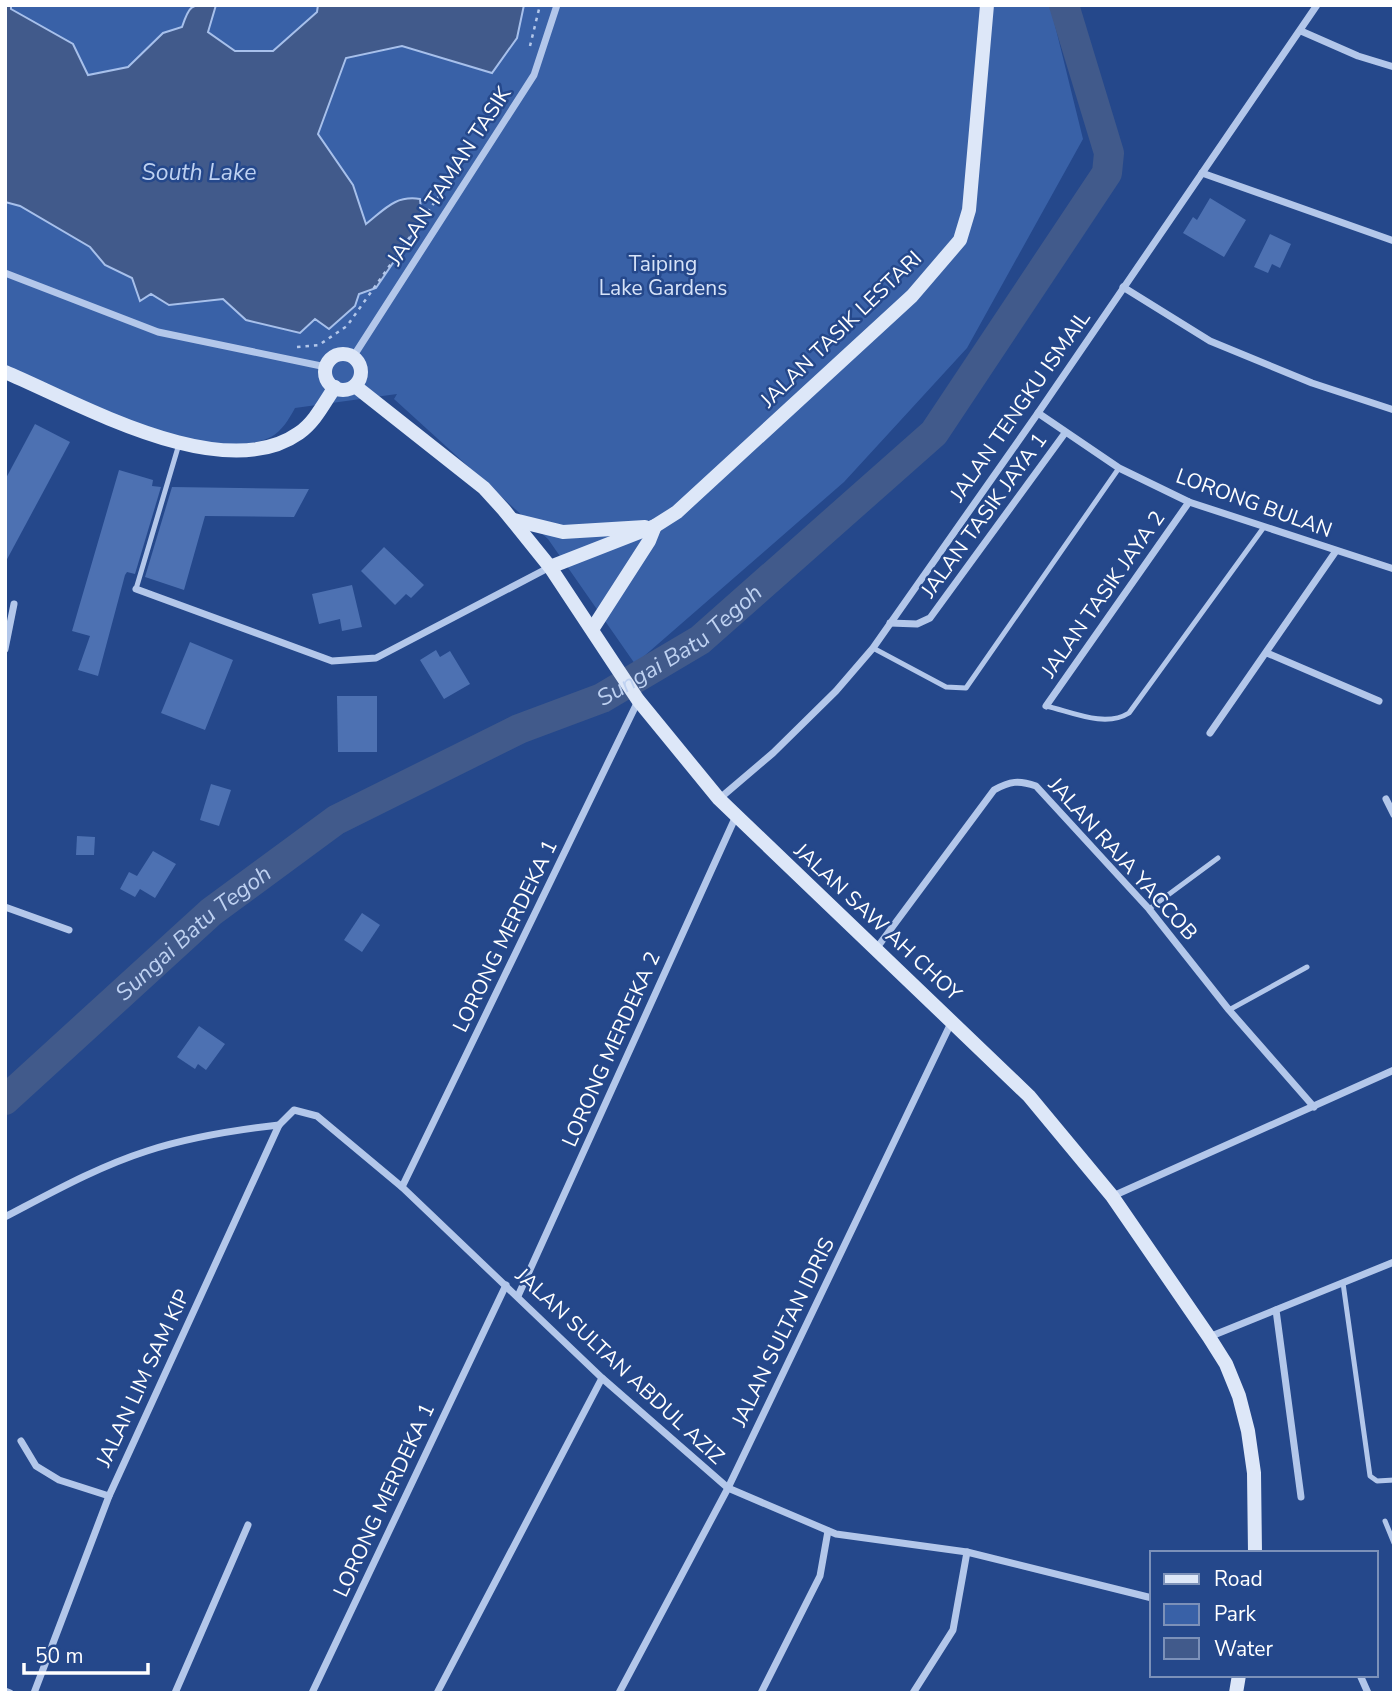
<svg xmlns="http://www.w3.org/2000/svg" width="1399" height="1698" viewBox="0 0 1399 1698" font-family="'Nunito Sans',sans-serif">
  <rect width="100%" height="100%" fill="#25488b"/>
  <path fill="#3961a7" d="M 5,5 L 1050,5 L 1083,139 L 967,348 L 844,482 L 635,664 L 548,539 L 394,399 L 397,394 L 295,408 C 289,419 282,431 271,437 C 208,468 67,393 5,367 Z"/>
  <path fill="#415a8b" stroke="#a7c0eb" stroke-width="2" d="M 5,5 L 11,5 L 11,9 L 73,44 L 88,75 L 128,67 L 163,33 L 182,27 C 190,3 191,5 216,5 L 208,32 L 235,51 L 273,51 L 317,12 L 318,5 L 524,5 L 517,38 L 492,73 L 402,46 L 346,58 L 318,134 L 353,185 L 366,224 C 384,210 395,195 420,199 L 422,220 L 376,288 L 359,294 L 355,306 L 329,329 L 315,319 L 300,333 L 246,320 L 223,299 L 169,305 L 151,294 L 140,301 L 132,278 L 105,265 L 90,247 L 20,206 L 5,202 Z"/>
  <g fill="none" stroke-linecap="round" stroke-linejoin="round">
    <path stroke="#415a8b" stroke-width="30" id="s1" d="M 5,1100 L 211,912 L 336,820 L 519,729 L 602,698 L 700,640 L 934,433 L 1107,173 L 1109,153 L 1064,5"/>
  </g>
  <g fill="#4d71b2">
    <polygon points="1210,198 1246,220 1224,257 1183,233 1193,217 1197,220"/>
    <polygon points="1270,234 1291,244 1280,268 1272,264 1268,273 1254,267"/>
    <polygon points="35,424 70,442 5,563 5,480"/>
    <polygon points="119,470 153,480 152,486 161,487 135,574 127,572 125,575 98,676 78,670 90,636 72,631"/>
    <polygon points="172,487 309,489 294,517 205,516 184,590 145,577"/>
    <polygon points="384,547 424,585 411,598 406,594 395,605 361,571"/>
    <polygon points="352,585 362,627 342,631 340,619 319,624 312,594"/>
    <polygon points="190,642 233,660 205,730 161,713"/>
    <polygon points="436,650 440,657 450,651 470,684 444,699 420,660"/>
    <polygon points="337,696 377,696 377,752 338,752"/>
    <polygon points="211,784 231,790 219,826 200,820"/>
    <polygon points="77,836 95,837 94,855 76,855"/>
    <polygon points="153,851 176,864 155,898 140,889 135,897 120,889 129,872 137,876"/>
    <polygon points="362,913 380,925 362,952 344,940"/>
    <polygon points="199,1026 225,1044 206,1070 198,1064 195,1069 177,1057"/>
  </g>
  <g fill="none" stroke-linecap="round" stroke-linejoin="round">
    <g stroke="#b3c7ea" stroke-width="2.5" stroke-dasharray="3.5 5" stroke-linecap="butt">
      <polyline points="530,46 540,5"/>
      <polyline points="297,347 319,345 347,326 456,172"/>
    </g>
    <g stroke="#b3c7ea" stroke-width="5">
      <polyline points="136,589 179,444"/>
      <polyline points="873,648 946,687 966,688 1119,468"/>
      <path d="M 1046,706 C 1072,712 1105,728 1129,713 L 1264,527"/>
      <polyline points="1149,909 1218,858"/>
      <polyline points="1229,1010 1307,967"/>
      <polyline points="1343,1283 1370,1476 1377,1481 1394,1480"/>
      <polyline points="1385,1521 1394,1543"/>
    </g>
    <g stroke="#b3c7ea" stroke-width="7">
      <polyline points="1301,31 1358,56 1394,67"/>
      <polyline points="1202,173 1394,241"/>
      <polyline points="5,273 158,332 326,367"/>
      <polyline points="1123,287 1210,341 1312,383 1394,410"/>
      <polyline points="353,357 534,75 557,5"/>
      <polyline points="1038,413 1119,468 1189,502 1394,569"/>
      <polyline points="136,589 332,661 376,658 550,567"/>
      <polyline points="890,623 917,624 930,618 1065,433"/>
      <polyline points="5,649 14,604"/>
      <polyline points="1267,653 1379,701"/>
      <polyline points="1046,706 1189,502"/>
      <polyline points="1210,733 1336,551"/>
      <polyline points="719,799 773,753 836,691 873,648 1038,413 1317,5"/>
      <polyline points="1386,799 1394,815"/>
      <polyline points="5,907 69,930"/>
      <path d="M 876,949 L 994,790 C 1010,781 1019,780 1036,786 L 1149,909 L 1229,1010 L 1314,1107"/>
      <polyline points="402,1187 638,701"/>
      <polyline points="1113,1196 1394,1070"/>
      <path d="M 5,1217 C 51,1193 97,1167 147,1151 C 190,1137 234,1130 279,1125"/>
      <polyline points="518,1296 736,816"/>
      <polyline points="1276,1310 1301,1497"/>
      <polyline points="1209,1337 1394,1262"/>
      <polyline points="21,1441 36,1466 59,1480 109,1496"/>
      <polyline points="1360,1675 1368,1693"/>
      <polyline points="5,1691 10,1693"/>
      <polyline points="34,1693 109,1496 279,1125 294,1110 317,1116 402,1187 602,1378 728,1488 836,1534 967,1552 1152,1598"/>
      <polyline points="175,1693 248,1525"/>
      <polyline points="312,1693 506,1285"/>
      <polyline points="437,1693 602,1378"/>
      <polyline points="619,1693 728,1488 952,1021"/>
      <polyline points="761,1693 820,1576 828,1531"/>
      <polyline points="913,1693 953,1630 967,1552"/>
    </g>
    <g stroke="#dde7f8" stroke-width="14">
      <circle cx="343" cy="372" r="18"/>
      <path d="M 5,372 C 79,403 223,487 299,433 C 315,422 324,403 335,387"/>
      <polyline points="355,386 484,488 504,510 550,567 638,700 719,799 1029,1096 1112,1196 1209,1337 1226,1364 1239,1396 1248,1431 1254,1473 1255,1553"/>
      <polyline points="514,520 563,532 645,527"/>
      <polyline points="550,567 655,526 677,512 912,296 960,240 969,210 987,5"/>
      <polyline points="593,628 649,541 655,526"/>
      <polyline points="1236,1693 1239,1675"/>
    </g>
  </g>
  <g text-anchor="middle" stroke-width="5" stroke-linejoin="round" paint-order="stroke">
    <g font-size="21" fill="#fff" stroke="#25488b">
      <text transform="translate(449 176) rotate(-57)" y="7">JALAN TAMAN TASIK</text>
      <text transform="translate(841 329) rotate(-44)" y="7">JALAN TASIK LESTARI</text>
      <text transform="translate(1020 406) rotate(-55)" y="7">JALAN TENGKU ISMAIL</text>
      <text transform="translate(1254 503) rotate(20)" y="7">LORONG BULAN</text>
      <text transform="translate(984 515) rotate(-54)" y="7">JALAN TASIK JAYA 1</text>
      <text transform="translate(1103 594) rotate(-55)" y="7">JALAN TASIK JAYA 2</text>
      <text transform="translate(1123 859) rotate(48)" y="7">JALAN RAJA YACCOB</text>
      <text transform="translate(878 922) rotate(43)" y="7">JALAN SAW AH CHOY</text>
      <text transform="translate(505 936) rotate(-64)" y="7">LORONG MERDEKA 1</text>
      <text transform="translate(611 1049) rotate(-66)" y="7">LORONG MERDEKA 2</text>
      <text transform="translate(783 1332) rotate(-64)" y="7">JALAN SULTAN IDRIS</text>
      <text transform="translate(620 1366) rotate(43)" y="7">JALAN SULTAN ABDUL AZIZ</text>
      <text transform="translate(143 1378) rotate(-65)" y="7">JALAN LIM SAM KIP</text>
      <text transform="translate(384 1500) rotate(-65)" y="7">LORONG MERDEKA 1</text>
    </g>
    <g font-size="21" fill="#d7e3f8" stroke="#25488b">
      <text x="663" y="271">Taiping<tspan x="663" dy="24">Lake Gardens</tspan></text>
    </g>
    <g font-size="23" font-style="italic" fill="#bed1f1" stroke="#25488b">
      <text x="199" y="180">South Lake</text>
      <text dy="8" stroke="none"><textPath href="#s1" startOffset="821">Sungai Batu Tegoh</textPath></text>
      <text dy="8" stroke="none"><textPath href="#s1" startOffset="252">Sungai Batu Tegoh</textPath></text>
    </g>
  </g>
  <rect width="1399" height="1698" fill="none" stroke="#ffffff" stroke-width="14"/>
  <rect x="1150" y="1551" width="228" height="126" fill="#25488b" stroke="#7c91b9" stroke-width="2"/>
  <rect x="1164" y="1574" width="35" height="10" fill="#dde7f8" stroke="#7c91b9" stroke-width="2"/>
  <text x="1214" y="1586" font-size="21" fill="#ffffff">Road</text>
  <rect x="1164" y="1604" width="35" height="21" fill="#3961a7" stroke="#7c91b9" stroke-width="2"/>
  <text x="1214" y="1621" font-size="21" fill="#ffffff">Park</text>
  <rect x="1164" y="1638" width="35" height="21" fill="#415a8b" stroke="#7c91b9" stroke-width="2"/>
  <text x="1214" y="1656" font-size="21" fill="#ffffff">Water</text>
  <path d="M24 1663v10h124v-10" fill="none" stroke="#ffffff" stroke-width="3.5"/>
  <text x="35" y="1663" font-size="21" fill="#ffffff" stroke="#25488b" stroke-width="5" paint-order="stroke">50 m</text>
</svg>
